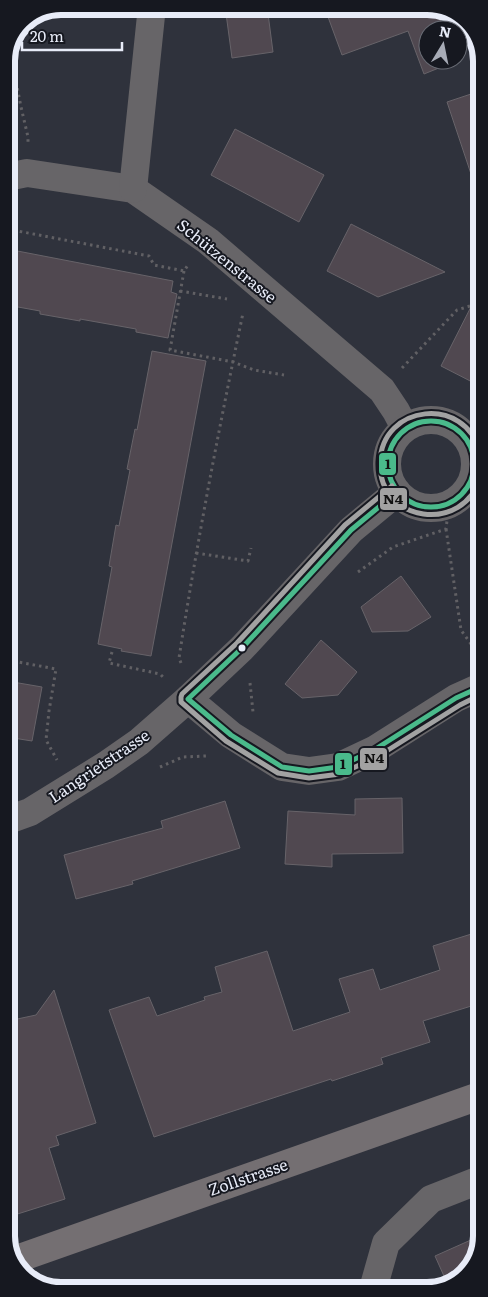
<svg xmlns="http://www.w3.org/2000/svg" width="488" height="1297" viewBox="0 0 488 1297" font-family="Literata,serif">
  <rect width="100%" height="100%" fill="#2f323c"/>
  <g fill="#504850" stroke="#676369">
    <polygon points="225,6 267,6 273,52 232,58"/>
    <polygon points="324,6 431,6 454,15 440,20 444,30 428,30 428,60 456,60 456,61 424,74 408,31 342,55"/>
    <polygon points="480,91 480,185 475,186 447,102"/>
    <polygon points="235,129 324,175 299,222 211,175"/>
    <polygon points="351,224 445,272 378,297 327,271"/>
    <polygon points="7,249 173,281 171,292 177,294 168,338 136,332 136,329 80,319 80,321 40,314 40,311 7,305"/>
    <polygon points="480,289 480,386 441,366"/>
    <polygon points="152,351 206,361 151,656 121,651 122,649 98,644 112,567 109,566 116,525 119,526 130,470 127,469 135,429 137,430"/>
    <polygon points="401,576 431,617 408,631 372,632 361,607"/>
    <polygon points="321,640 357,672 338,695 302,698 285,684"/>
    <polygon points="7,681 42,687 32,741 7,737"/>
    <polygon points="402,798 403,853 332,854 332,867 285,864 288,811 355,815 355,799"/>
    <polygon points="225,801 240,848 132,881 133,884 76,899 64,855 163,828 161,821"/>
    <polygon points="481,931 481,1003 423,1021 430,1042 381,1058 383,1064 332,1081 331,1079 154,1137 109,1010 149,997 157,1016 205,1000 204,997 222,992 215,967 267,951 293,1031 350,1012 339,979 373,969 380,990 440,970 433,946"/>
    <polygon points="54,990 96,1123 56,1136 59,1145 49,1148 65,1199 8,1217 8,1021 36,1015"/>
    <polygon points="482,1235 471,1269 448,1285 435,1256"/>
  </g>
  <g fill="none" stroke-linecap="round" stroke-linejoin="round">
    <g stroke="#616064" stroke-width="3" stroke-dasharray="2.5 4" stroke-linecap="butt">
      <polyline points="10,50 21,107 28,137 28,142"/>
      <polyline points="7,229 149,256 154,265 184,271 188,265"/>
      <polyline points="184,271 170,350 233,362 254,370 284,375"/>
      <polyline points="180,291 227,299"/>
      <polyline points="402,368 457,310 480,303"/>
      <polyline points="446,529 461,630 481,658"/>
      <polyline points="196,553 248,561 251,548"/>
      <polyline points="358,572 393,547 446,529 449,504"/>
      <polyline points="112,652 109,663 160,674 165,679"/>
      <polyline points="7,660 56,669 49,711 46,740 57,760"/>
      <path d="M 181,663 L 179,658 C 197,542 219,428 243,313"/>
      <polyline points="250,683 253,712"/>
      <polyline points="160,767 183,757 206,756"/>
    </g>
    <g stroke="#676568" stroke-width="28">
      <polyline points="7,177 27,173 133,189 208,241 382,390 396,411 405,428"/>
      <polyline points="133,189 152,6"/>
      <circle cx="431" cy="464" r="44"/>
      <polyline points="188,699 231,735 282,767 309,771 338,767 374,750 456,698 476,689 481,689"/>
      <polyline points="8,820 30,812 106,765 139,742 188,699 242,648 351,530 397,492"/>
      <polyline points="373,1289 386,1243 431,1199 482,1179"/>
    </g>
    <polyline stroke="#746f72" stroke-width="28" points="14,1260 482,1095"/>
    <defs>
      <g id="bus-1">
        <circle cx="431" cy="464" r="43"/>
        <polyline points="397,492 351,530 242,648 188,699 231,735 282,767 309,771 338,767 374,750 456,698 476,689 481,689"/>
      </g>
      <g id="bus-2">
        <path d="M 480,452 C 465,395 382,404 380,462 C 378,523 464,535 481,476"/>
        <polyline points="392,486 345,525 237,643 182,694 181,697 181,702 226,741 278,773 309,778 340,774 377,757 460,705 478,696 481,696"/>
      </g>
    </defs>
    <use href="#bus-1" stroke="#161820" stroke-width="9"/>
    <use href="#bus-2" stroke="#161820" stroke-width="9"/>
    <use href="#bus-1" stroke="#4aba8b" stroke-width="5"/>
    <use href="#bus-2" stroke="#a2a2a2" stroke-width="5"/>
  </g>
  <circle fill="#e8ecf8" stroke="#161820" stroke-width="2" cx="242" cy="648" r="4.5"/>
  <g text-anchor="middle" stroke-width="4" stroke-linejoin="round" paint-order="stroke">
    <g font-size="16" fill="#e8ecf8" stroke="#161820">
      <text transform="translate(227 261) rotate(39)" y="6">Schützenstrasse</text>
      <text transform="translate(99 766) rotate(-34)" y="6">Langrietstrasse</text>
      <text transform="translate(248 1177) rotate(-19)" y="6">Zollstrasse</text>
    </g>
  </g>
  <path d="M0 0H488V1297H0ZM61 15H427A46 46 0 0 1 473 61V1236A46 46 0 0 1 427 1282H61A46 46 0 0 1 15 1236V61A46 46 0 0 1 61 15Z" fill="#161820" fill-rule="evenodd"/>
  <path fill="none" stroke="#e8ecf8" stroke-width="6" d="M61 15H427A46 46 0 0 1 473 61V1236A46 46 0 0 1 427 1282H61A46 46 0 0 1 15 1236V61A46 46 0 0 1 61 15Z"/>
  <g stroke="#161820" stroke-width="2">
    <rect x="378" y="452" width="19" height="24" rx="5" fill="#4aba8b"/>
    <rect x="379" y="487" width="29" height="24" rx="5" fill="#a2a2a2"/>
    <rect x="359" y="747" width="29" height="24" rx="5" fill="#a2a2a2"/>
    <rect x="334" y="752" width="19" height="24" rx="5" fill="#4aba8b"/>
  </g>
  <g font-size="14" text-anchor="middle" font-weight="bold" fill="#111">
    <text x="388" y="469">1</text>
    <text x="393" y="504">N4</text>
    <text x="374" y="763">N4</text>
    <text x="343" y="769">1</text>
  </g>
  <g transform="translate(443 45) rotate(10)"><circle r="24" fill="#161820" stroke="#6a6d76"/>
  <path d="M0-4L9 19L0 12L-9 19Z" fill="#a7abb6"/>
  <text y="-8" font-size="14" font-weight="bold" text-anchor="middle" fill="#e8ecf8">N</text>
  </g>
  <path d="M22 42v8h100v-8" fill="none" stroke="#e8ecf8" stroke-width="2.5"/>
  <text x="30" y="42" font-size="15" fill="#e8ecf8" stroke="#161820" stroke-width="4" paint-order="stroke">20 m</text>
</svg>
